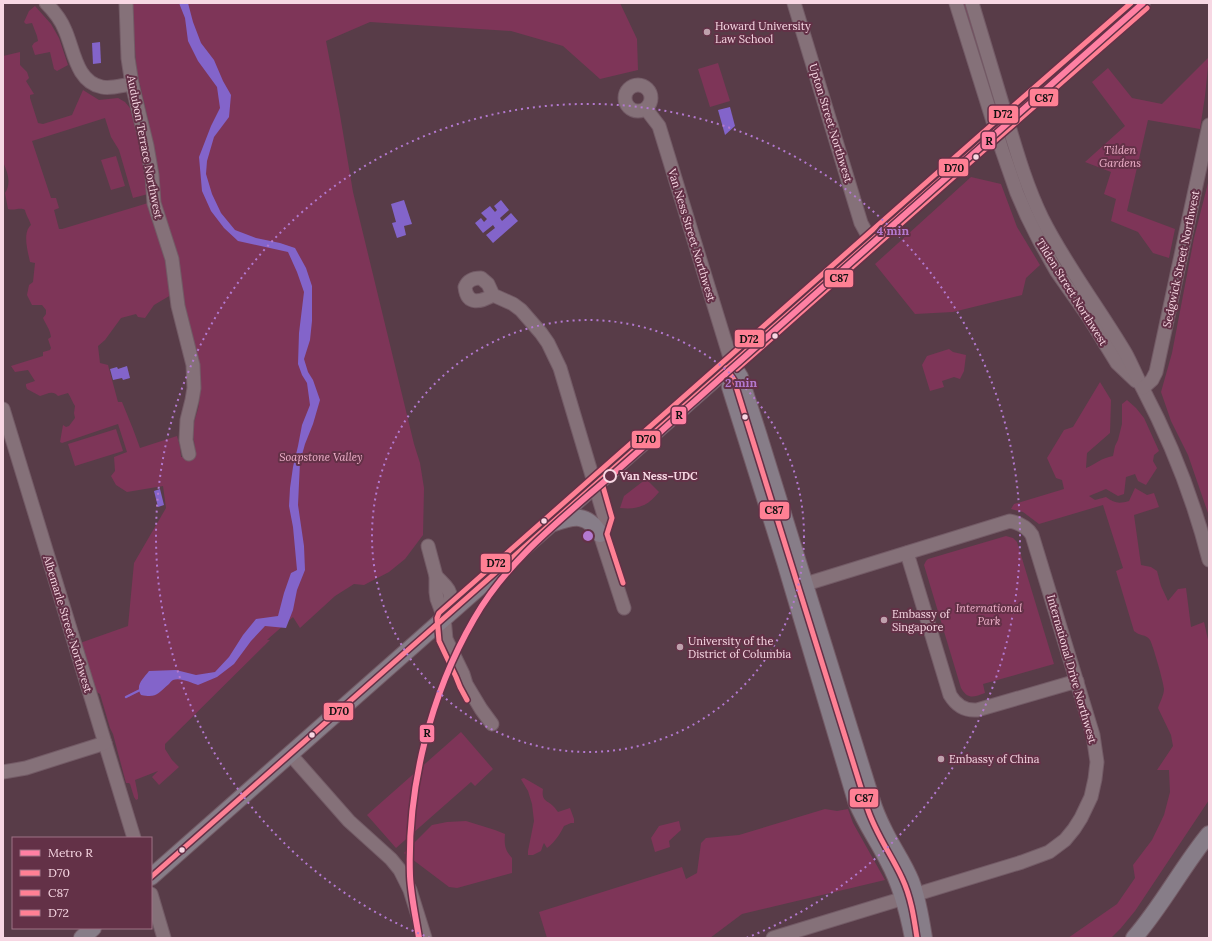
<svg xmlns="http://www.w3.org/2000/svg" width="1212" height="941" viewBox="0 0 1212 941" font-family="Lora,serif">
  <rect width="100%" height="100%" fill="#583c48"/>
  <g fill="#7e3558">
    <path d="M 133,3 L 620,3 L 637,39 L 638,70 L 600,79 L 563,46 L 511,31 L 370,22 L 326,41 L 339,109 L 353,192 L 414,444 L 420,463 L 424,488 L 423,535 L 405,559 L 389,572 L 364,585 L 354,584 L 335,596 L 300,628 L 293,617 L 268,639 L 267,640 L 270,640 L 165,744 L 165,749 L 172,760 L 179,767 L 159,785 L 152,777 L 158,771 L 135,780 L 138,795 L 138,799 L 136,800 L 134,797 L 130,784 L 129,783 L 126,783 L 113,734 L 110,728 L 100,694 L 95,691 L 80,643 L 128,626 L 134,563 L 166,508 L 163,486 L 127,492 L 116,485 L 111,476 L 115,471 L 114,457 L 127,452 L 118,424 L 62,443 L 60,442 L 63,425 L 66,427 L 69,426 L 75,418 L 74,413 L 75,406 C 72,402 71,397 68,393 L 58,396 C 53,390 47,394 40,396 L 27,389 L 26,386 L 26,384 L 35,381 L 28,370 L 15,372 L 11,366 L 43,356 L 43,352 L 50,350 L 51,348 L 48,339 L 51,337 C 50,329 46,325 43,318 L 46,314 L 46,310 L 42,305 L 32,305 L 27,295 L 29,285 L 33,282 L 35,263 L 30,262 C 28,252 22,233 31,225 C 30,221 26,215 25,210 C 20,207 14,211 8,209 L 5,193 C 12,183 7,171 3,162 L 3,56 L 20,52 L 20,65 L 27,72 L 29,78 L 26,81 L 34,94 L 30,95 L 30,98 L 38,123 L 43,124 L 72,115 L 83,90 L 99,100 L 118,98 L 125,102 L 130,108 L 141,146 L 148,194 L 133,198 L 119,150 L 111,137 L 105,118 L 32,141 L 51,198 L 56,198 L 59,208 L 54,210 L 59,229 L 62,229 L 148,203 L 166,255 L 171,295 L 154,305 L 145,318 L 138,317 L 136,314 L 121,318 L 105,340 L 98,346 L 100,363 L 108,365 L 118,402 L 122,402 L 133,429 L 140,448 L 177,436 L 180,447 L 181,457 L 195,455 C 196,447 193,439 193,431 C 193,421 198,413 199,403 C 202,384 198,363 194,344 L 160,208 L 156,163 L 148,119 L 137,72 L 133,27 Z"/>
    <polygon points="961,3 971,3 996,105 992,104"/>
    <polygon points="35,6 51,24 59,38 68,65 57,71 54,69 50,52 35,55 32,46 34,43 38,41 37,36 32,23 26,24 24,22 29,11"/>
    <polygon points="1209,57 1205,96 1200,129 1148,120 1127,211 1175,229 1169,258 1153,253 1138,232 1111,221 1116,199 1104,194 1111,172 1085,162 1125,126 1092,82 1108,68 1132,98 1162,104"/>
    <polygon points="718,63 730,101 710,107 698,69"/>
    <polygon points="116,156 125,186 111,190 101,160"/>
    <polygon points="971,177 1001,184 1017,227 1040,265 1026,278 1022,295 953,312 915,314 875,264"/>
    <polygon points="1209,179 1209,516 1188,455 1171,421 1161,392 1172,353 1194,238"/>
    <polygon points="949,349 953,352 966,355 964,371 960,379 954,377 942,381 944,387 930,391 922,365 927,356"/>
    <path d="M 1100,382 L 1111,400 L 1110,433 L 1087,453 L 1086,468 C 1096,464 1101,458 1113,456 L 1115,446 L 1118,440 L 1122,424 L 1122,404 L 1127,400 L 1136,408 L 1144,418 L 1159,451 L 1154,455 L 1153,461 L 1157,468 L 1146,485 L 1138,481 L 1135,474 L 1126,477 L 1124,494 L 1118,496 L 1106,489 L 1089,496 L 1095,500 L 1106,497 C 1114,503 1119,504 1129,501 L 1135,488 L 1147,495 L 1154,493 L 1159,507 L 1134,515 L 1141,565 L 1151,567 L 1157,571 L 1161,586 L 1168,601 L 1178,589 L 1186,588 L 1191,627 L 1204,622 L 1209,644 L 1209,800 L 1135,911 L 1121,928 L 1111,938 L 1068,938 L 1117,904 L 1135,878 L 1133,865 L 1152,840 L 1164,815 L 1170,792 L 1169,770 L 1157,770 L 1173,746 L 1171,735 L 1158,708 C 1160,702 1164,695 1164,689 C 1164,684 1153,645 1150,640 C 1146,634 1139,636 1134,631 L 1116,571 L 1123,568 L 1103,505 L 1039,524 L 1023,512 L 1011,509 L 1014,504 L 1064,489 L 1062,480 L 1056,478 L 1047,458 L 1064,430 L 1073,427 Z"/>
    <polygon points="116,429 123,451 75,466 68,444"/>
    <path d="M 646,479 L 659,492 C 648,506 637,510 620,508 L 624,496 Z"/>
    <path d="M 1006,536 L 1013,538 L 1017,542 L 1054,664 L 983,684 L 985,693 C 974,697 968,700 961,688 L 924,565 L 926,561 L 928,559 Z"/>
    <polygon points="461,732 493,769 475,786 471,782 396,848 367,815"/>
    <path d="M 524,778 L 543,789 C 541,802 548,800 554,807 C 556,809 557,811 558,812 L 570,808 L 574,819 L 574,823 L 571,823 L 564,826 C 560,834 555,842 547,848 L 544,843 L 543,845 L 541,851 L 533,855 L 528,855 L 528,851 L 534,821 L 532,804 L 528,791 L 522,781 L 521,779 Z"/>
    <polygon points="825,809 837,811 848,809 853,823 885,880 742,914 710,938 547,938 539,912 682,867 686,879 697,873 701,843 706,838 739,835"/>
    <path d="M 466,821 L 495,830 L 505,834 C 504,845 505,850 512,858 L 512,873 L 457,888 L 449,887 L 404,853 L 432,825 L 447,822 Z"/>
    <polygon points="679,821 681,830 669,841 670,847 655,852 651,838 659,826"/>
  </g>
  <g fill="#8364ca">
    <path d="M 179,3 L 188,3 L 193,22 L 201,43 L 214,60 L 223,81 L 231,95 L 229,117 L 214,137 L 207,161 L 206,174 L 212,194 L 221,213 L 235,230 L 256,238 L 280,243 L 295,248 L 306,268 L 312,286 L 312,321 L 310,340 L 304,359 L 308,372 L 313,380 L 320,400 L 313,424 L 305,444 L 300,462 L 298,505 L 304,546 L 305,570 L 297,590 L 293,610 L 286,628 L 265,626 L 251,641 L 234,664 L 217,677 L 198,685 C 192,683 180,677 173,680 C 171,681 170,683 169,684 C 157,694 157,698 141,695 C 135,685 143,679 149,671 L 176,670 L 196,675 L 215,672 L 229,657 L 243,635 L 256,619 L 278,616 L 284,593 L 291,573 L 297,570 L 293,527 L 289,506 L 290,488 L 293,467 L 298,446 L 302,425 L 310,405 L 307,383 L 302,375 L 298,364 L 299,333 L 304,292 L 297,272 L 288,252 L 238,241 L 224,228 L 211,211 L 202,191 L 199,157 L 211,126 L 220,108 L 217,87 L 198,61 L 188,41 L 185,18 Z"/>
    <polygon points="100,42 101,63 93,64 92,43"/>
    <polygon points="730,107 735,126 725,135 718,110"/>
    <polygon points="404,200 412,224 404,226 406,235 397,238 392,223 396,222 391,204"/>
    <polygon points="501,200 509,210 500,218 502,221 511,213 518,221 493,243 486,235 495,228 493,225 483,233 475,223 481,218 484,222 487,219 481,213 490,206 495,212 497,210 494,206"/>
    <polygon points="127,366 130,378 123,380 122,378 113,380 110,369 117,367 118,369"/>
    <polygon points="160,489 164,505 158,507 154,491"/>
  </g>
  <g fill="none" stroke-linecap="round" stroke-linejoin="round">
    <polyline stroke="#8364ca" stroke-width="2.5" points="126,697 140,690"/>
    <defs>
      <g id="minor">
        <path d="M 46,3 C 54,11 61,20 65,30 C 74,50 76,82 102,87 C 112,89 122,85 132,84"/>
        <polyline points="126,3 128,58 132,84 147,146 152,175 154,203 172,259 178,306 193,365 194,388 192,400 187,420 186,440 189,454"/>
        <polyline points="794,3 861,223 867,234 872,241"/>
        <polyline points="956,3 1002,150 1017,193 1027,216 1039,240 1057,272 1090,319 1117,363 1136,381"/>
        <path d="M 972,3 C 982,36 992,69 1002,103 C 1014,142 1024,181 1042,218 C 1066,266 1099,308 1126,354 C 1132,365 1137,378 1143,389 C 1172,444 1194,501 1209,560"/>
        <circle cx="638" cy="98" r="13"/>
        <polyline points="646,109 659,126 732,364"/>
        <path d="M 493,295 L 488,284 L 481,278 C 473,278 468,280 465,287 C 467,306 481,302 493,295 L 513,304 L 521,310 L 541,333 L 548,343 L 560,368 L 605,519 L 600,534 L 624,608"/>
        <polyline points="1143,388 1152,380 1156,372 1209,125"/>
        <polyline points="3,409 134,838"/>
        <polyline points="428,546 436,576 436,592 437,599 444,618 446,639 463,674 466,684 481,709 492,724"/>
        <path d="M 907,553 L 950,695 C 956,705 965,711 977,710 L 1077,681"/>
        <path d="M 436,576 C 455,595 452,593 444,618"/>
        <polyline points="290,754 349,821 391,859 400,870 410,890 425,938"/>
        <polyline points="3,772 26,768 105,743"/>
        <polyline points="151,894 164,938"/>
        <path d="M 773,938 L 1022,862 L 1049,852 L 1065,840 L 1074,829 L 1081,818 L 1091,797 L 1095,779 L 1097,762 L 1093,735 L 1032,535 C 1027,527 1019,523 1010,521 L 796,587"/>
      </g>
      <g id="major">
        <path d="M 732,364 L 740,377 L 758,433 L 872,801 C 875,811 879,820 884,830 C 892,847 904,863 911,881 C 918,899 921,919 924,938"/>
        <path d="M 732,364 L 730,387 L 785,562 L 856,801 C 865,823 878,841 888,861 C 901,885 908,912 913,938"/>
        <path d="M 554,523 C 574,516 587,513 600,534"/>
        <polyline points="151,877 936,184 985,140 1142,3"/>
        <polyline points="82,938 93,928"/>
        <path d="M 1134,938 C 1162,906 1182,867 1209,834"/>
      </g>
    </defs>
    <use href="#minor" stroke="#735b66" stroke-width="15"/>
    <use href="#major" stroke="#735b66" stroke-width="18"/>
    <use href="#minor" stroke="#857179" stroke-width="13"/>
    <use href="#major" stroke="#877d88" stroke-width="16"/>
    <defs>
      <polyline id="bus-1" points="151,877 985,140 1142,3"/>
      <g id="bus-2">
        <path d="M 726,368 L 734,380 L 751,435 L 867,807 C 875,833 891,854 902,878 C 911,897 914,918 917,938"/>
        <polyline points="737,369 990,145 1147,8"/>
      </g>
      <g id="bus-3">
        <polyline points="602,483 612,518 607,534 623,583"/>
        <polyline points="467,700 460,687 456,677 439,641 437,618 439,613 980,135 1131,3"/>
      </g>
    </defs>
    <use href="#bus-1" stroke="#633147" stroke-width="8"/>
    <use href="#bus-2" stroke="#633147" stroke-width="8"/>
    <use href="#bus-3" stroke="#633147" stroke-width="8"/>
    <use href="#bus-1" stroke="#ff8094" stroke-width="5"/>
    <use href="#bus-2" stroke="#ff8094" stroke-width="5"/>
    <use href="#bus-3" stroke="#ff8094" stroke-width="5"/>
    <defs>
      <path id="metro-1" d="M 419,938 C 416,918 411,897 410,876 C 407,788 430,695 474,619 C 503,568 548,530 592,492 C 627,462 661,431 695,401 C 845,269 994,136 1143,3"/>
    </defs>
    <use href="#metro-1" stroke="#633147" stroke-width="9"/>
    <use href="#metro-1" stroke="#ff80a3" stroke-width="6"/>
  </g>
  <g fill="none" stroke="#b379cf" stroke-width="2" stroke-dasharray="2 4">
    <circle cx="588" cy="536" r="216"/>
    <path d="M430 938A432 432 0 1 1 746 938"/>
  </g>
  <g fill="#bfa1ad" stroke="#633147" stroke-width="1.5">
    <circle cx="707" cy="32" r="4"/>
    <circle cx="884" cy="620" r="4"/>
    <circle cx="680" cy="647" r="4"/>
    <circle cx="941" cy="759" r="4"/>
  </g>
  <g fill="#f7d7e3" stroke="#633147" stroke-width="1.5">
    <circle cx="976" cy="157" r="3.5"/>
    <circle cx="775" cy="336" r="3.5"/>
    <circle cx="745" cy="417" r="3.5"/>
    <circle cx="544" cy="521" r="3.5"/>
    <circle cx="312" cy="735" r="3.5"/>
    <circle cx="182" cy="850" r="3.5"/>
  </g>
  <circle fill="#633147" stroke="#f7d7e3" stroke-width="2" cx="610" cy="476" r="6"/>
  <g text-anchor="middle" stroke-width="4" stroke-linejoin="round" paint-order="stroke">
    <g font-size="11" fill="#f7d7e3" stroke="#633147" text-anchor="start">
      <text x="715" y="30">Howard University<tspan x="715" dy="13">Law School</tspan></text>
      <text x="892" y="618">Embassy of<tspan x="892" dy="13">Singapore</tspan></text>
      <text x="688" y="645">University of the<tspan x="688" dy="13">District of Columbia</tspan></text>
      <text x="949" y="763">Embassy of China</text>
    </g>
    <g font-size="11" fill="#f7d7e3" stroke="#633147">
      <text transform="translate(831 123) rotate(73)" y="4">Upton Street Northwest</text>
      <text transform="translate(145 147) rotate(79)" y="4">Audubon Terrace Northwest</text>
      <text transform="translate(692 235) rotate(73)" y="4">Van Ness Street Northwest</text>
      <text transform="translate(1181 259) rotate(-78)" y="4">Sedgwick Street Northwest</text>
      <text transform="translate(1072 292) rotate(58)" y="4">Tilden Street Northwest</text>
      <text transform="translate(68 624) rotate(73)" y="4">Albemarle Street Northwest</text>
      <text transform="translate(1072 669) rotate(74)" y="4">International Drive Northwest</text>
    </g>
    <g font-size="11" font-style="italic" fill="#f1b3cc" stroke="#633147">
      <text x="1120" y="154">Tilden<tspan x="1120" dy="13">Gardens</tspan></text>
      <text x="321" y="461">Soapstone Valley</text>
      <text x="989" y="612">International<tspan x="989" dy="13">Park</tspan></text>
    </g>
    <g font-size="11" font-weight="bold" fill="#f7d7e3" stroke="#633147" text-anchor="start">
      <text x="620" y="480">Van Ness–UDC</text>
    </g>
  </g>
  <circle cx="588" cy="536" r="6" fill="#b379cf" stroke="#633147" stroke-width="2"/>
  <g font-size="12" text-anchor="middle" font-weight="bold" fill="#b379cf" stroke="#633147" stroke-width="4" stroke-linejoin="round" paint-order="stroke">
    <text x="893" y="235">4 min</text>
    <text x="741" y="387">2 min</text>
  </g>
  <g stroke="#633147" stroke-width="1.5">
    <rect x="1029" y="88" width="30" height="19" rx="4" fill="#ff8094"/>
    <rect x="988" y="105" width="31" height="19" rx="4" fill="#ff8094"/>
    <rect x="981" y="131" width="15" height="19" rx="4" fill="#ff80a3"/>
    <rect x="938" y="158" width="31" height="19" rx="4" fill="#ff8094"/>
    <rect x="824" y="269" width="30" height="19" rx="4" fill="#ff8094"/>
    <rect x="734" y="329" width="31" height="19" rx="4" fill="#ff8094"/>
    <rect x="671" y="406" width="16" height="19" rx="4" fill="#ff80a3"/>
    <rect x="631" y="430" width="30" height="19" rx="4" fill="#ff8094"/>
    <rect x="759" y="501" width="31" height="19" rx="4" fill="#ff8094"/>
    <rect x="480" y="553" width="31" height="20" rx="4" fill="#ff8094"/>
    <rect x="323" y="702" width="31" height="19" rx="4" fill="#ff8094"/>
    <rect x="419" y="724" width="16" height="19" rx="4" fill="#ff80a3"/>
    <rect x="849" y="788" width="30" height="20" rx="4" fill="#ff8094"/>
  </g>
  <g font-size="11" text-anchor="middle" font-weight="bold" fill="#111">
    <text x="1044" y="102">C87</text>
    <text x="1003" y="118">D72</text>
    <text x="989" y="145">R</text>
    <text x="954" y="172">D70</text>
    <text x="839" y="282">C87</text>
    <text x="749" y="343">D72</text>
    <text x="679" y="419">R</text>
    <text x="646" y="443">D70</text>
    <text x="774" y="514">C87</text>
    <text x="496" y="567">D72</text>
    <text x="339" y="715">D70</text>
    <text x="427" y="737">R</text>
    <text x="864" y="802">C87</text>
  </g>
  <rect width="1212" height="941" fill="none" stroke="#f7d7e3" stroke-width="8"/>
  <rect x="12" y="837" width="140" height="92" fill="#633147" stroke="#9e7385"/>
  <rect x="20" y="850" width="20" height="6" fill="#ff80a3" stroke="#9e7385"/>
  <text x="48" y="857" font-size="12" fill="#f7d7e3">Metro R</text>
  <rect x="20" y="870" width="20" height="6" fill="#ff8094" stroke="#9e7385"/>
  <text x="48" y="877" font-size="12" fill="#f7d7e3">D70</text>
  <rect x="20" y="890" width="20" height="6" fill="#ff8094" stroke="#9e7385"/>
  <text x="48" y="897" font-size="12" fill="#f7d7e3">C87</text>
  <rect x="20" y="910" width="20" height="6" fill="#ff8094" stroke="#9e7385"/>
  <text x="48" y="917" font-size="12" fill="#f7d7e3">D72</text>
</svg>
